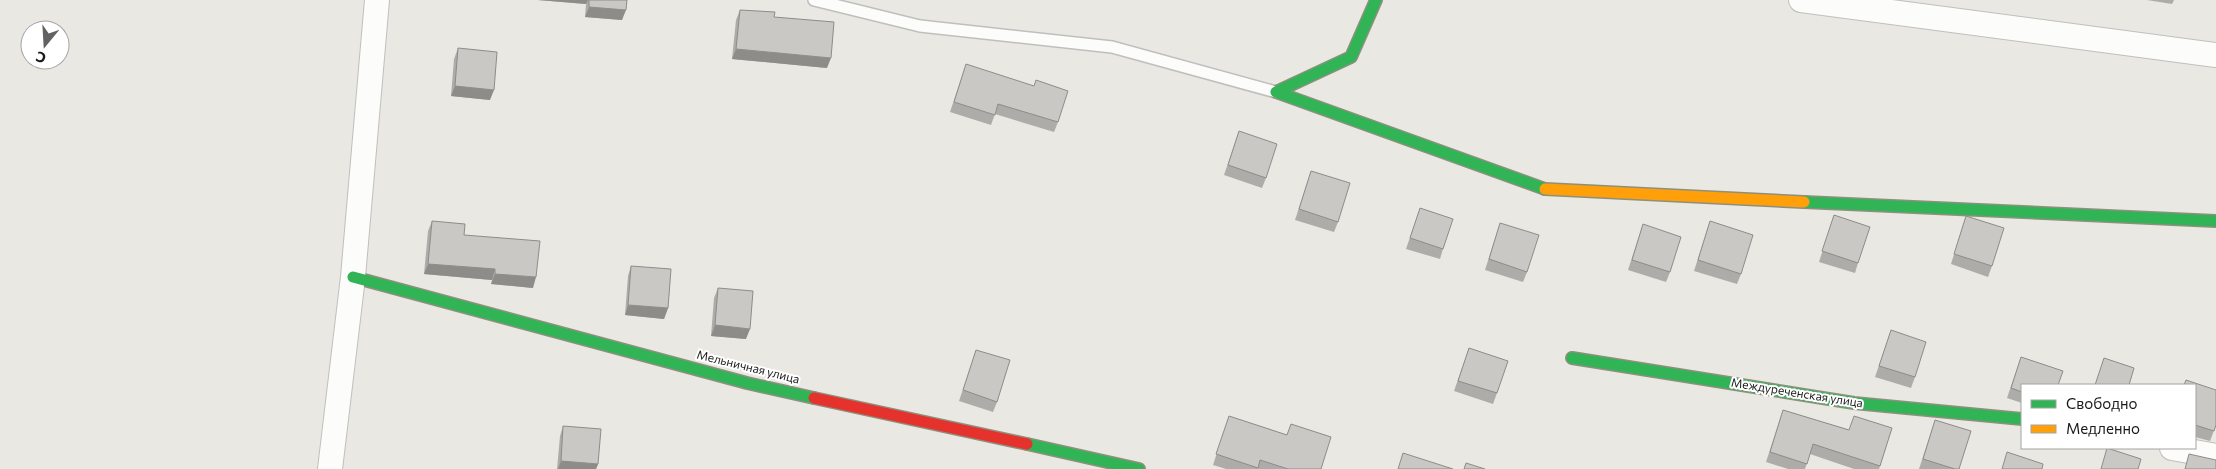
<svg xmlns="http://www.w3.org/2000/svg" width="2216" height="469" viewBox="0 0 2216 469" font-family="Commissioner,sans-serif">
  <rect width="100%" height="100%" fill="#e9e8e3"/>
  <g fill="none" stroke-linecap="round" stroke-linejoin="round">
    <defs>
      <polyline id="lane" points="814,0 920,26 1112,47 1276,92"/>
      <g id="street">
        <polyline points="1801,0 2216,55"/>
        <polyline points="2172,448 2216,456"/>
        <polyline points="330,469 353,277 377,0"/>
      </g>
      <g id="fast">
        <polyline points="1376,0 1351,57 1276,92 1545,189"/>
        <polyline points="1804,202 2216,221"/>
        <polyline points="353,277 747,383 814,398"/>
        <polyline points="1572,358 1854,403 2022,419"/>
        <polyline points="1027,444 1139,469"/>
      </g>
      <polyline id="slow" points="1545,189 1804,202"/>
      <polyline id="jam" points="814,398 1027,444"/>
    </defs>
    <use href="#lane" stroke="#c0bfbd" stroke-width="14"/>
    <use href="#street" stroke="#c0bfbd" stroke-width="26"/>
    <use href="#fast" stroke="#8d907e" stroke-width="14"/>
    <use href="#slow" stroke="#8d907e" stroke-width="14"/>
    <use href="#jam" stroke="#8d907e" stroke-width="14"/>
    <use href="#lane" stroke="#fcfcfb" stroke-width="11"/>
    <use href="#street" stroke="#fcfcfb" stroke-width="24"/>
    <use href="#fast" stroke="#30b455" stroke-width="11"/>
    <use href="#slow" stroke="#ff9f0a" stroke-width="11"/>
    <use href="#jam" stroke="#e5322d" stroke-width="11"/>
  </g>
  <g fill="#aeaca9">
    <polygon points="538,0 627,0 622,20 585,17 586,4"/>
    <polygon points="2147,0 2174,0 2172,4"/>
    <polygon points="740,10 774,17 827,68 732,59 736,20"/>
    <polygon points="458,48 490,100 451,96 454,59"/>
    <polygon points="966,64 1058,122 1054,132 995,114 991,125 950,112"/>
    <polygon points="1239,131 1266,178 1262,188 1224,175"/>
    <polygon points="1311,171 1338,222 1334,232 1295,220"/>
    <polygon points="1420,208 1443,249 1440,259 1406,249"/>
    <polygon points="1834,215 1858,263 1855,273 1819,262"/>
    <polygon points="1966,216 1992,266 1988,277 1951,264"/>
    <polygon points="432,221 464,235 533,288 491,284 492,280 424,274 428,231"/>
    <polygon points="1710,221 1741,274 1737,284 1694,271"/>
    <polygon points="1500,223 1527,272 1523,282 1485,270"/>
    <polygon points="1643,224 1670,272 1666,282 1628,270"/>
    <polygon points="631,266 668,308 664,319 625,315 628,276"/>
    <polygon points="718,288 746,339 711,336 714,298"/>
    <polygon points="1891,330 1915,377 1911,388 1875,377"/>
    <polygon points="1469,348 1497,393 1493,404 1454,391"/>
    <polygon points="976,350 997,402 993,412 959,401"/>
    <polygon points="2021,357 2022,385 2022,403 2007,398"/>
    <polygon points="2195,385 2216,425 2210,441 2195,437"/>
    <polygon points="1783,410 1849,430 1892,428 1879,469 1854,469 1810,454 1805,469 1788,469 1766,462"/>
    <polygon points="1229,416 1287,435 1291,424 1321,469 1226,469 1213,465"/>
    <polygon points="1935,420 1959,469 1919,469"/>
    <polygon points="563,426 598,464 596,469 557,469 560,436"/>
  </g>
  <g fill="#8d8c89">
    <polygon points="538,0 588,0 586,4"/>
    <polygon points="589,7 626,10 622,20 585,17"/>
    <polygon points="736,49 831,58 827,68 732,59"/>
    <polygon points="455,86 494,90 490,100 451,96"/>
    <polygon points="428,264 495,269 492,280 424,274"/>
    <polygon points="495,274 536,277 533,288 491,284"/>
    <polygon points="628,305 668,308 664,319 625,315"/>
    <polygon points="715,325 750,329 746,339 711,336"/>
    <polygon points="561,461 598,464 596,469 558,469"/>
  </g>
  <g fill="#cac8c4" stroke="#8d8c89">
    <polygon points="589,0 627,0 626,10 589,7"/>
    <polygon points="740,10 775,12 774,17 834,22 831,58 736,49"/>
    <polygon points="458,48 497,52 494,90 455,86"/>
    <polygon points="966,64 1034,86 1036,80 1068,91 1058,122 998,104 995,115 954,102"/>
    <polygon points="1239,131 1277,144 1266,178 1228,165"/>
    <polygon points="1311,171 1350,183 1338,222 1299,209"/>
    <polygon points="1420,208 1453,219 1443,249 1410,238"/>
    <polygon points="1834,215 1870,227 1858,263 1822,251"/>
    <polygon points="1966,216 2004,228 1992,266 1954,254"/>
    <polygon points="432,221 465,224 464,235 540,241 536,277 495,274 495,269 428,264"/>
    <polygon points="1710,221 1753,235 1741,274 1698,260"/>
    <polygon points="1500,223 1539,235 1527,272 1489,259"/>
    <polygon points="1643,224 1681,237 1670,272 1632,260"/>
    <polygon points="631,266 671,269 668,308 628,305"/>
    <polygon points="718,288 753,291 750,329 715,325"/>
    <polygon points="1891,330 1926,342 1915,377 1879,366"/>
    <polygon points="1469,348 1508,361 1497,393 1458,381"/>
    <polygon points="976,350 1010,360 997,402 963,390"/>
    <polygon points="2021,357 2063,371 2058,385 2022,385 2022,392 2011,388"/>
    <polygon points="2104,358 2134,368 2129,385 2095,385"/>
    <polygon points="2186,380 2216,390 2216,425 2214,431 2195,425 2195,385 2184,385"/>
    <polygon points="1783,410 1849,430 1854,416 1892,428 1880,466 1813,444 1807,464 1770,452"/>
    <polygon points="1229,416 1287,435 1291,424 1331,437 1321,469 1288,469 1260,460 1258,468 1216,454"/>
    <polygon points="1935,420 1971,431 1959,469 1955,469 1923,459"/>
    <polygon points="563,426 601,429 598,464 561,461"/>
    <polygon points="2107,448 2141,459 2138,469 2101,469"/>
    <polygon points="2007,452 2043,464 2042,469 2002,469"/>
    <polygon points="1403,453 1453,469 1398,469"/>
    <polygon points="2189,454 2216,460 2216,469 2185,469"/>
    <polygon points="1466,463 1485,469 1464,469"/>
  </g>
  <g text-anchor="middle" stroke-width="4" stroke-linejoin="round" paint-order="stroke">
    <g font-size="12" fill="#1a1a1a" stroke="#fff">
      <text transform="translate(748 367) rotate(14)" y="4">Мельничная улица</text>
      <text transform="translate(1797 393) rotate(9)" y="4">Междуреченская улица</text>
    </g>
  </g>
  <rect x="2021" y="384" width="175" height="65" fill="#ffffff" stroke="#a3a3a3"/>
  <rect x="2031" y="400" width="25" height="8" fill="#30b455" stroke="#a3a3a3"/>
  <text x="2066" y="409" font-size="15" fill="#1a1a1a">Свободно</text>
  <rect x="2031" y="425" width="25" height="8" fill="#ff9f0a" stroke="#a3a3a3"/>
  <text x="2066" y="434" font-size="15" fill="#1a1a1a">Медленно</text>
  <g transform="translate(45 45) rotate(198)"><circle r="24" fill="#ffffff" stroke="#a3a3a3"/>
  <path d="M0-4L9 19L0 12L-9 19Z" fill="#626260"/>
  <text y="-8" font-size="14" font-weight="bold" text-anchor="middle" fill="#1a1a1a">С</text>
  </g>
</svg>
